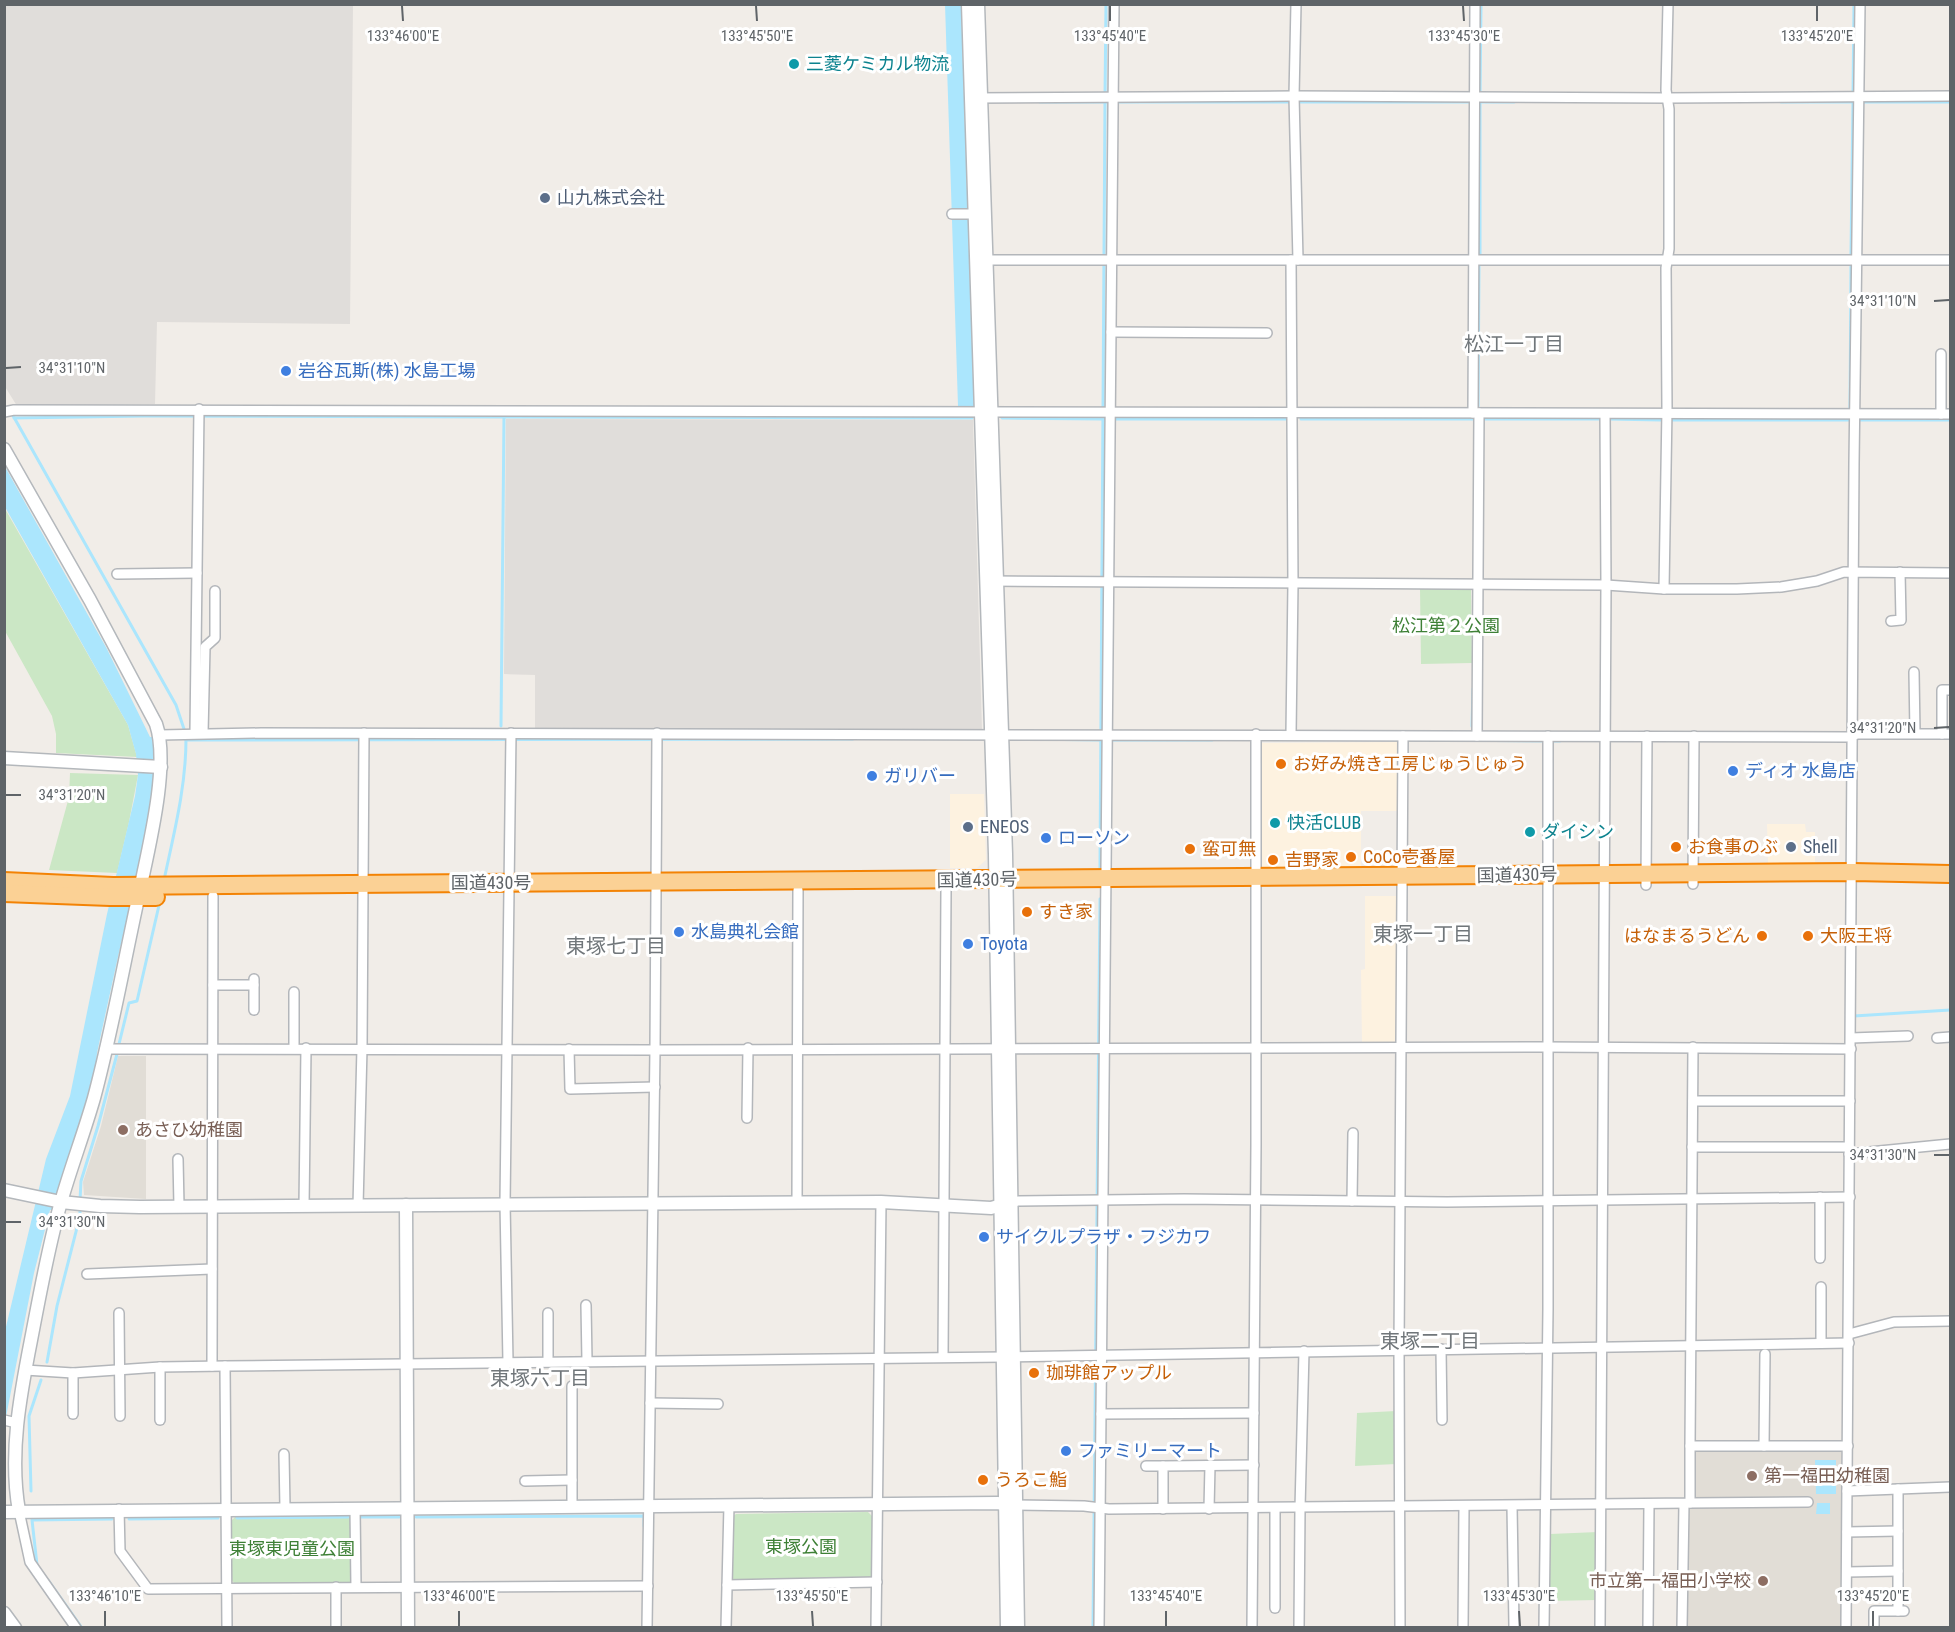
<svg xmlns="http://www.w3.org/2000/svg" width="1955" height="1632" viewBox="0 0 1955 1632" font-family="'Roboto Condensed','Noto Sans JP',sans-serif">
  <rect width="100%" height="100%" fill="#f1ede8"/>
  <g fill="#fdf2e0">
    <polygon points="1400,742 1401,811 1361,811 1361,866 1260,867 1260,743"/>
    <polygon points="950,794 984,794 986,860 977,868 950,868"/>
    <polygon points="1767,824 1805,824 1806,832 1815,832 1815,862 1768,863"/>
    <polygon points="1365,896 1399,896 1399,1044 1362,1044 1361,970 1365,969"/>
  </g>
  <g fill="#e0ddda">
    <polygon points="4,5 353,5 350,324 157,322 155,404 17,406 4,385"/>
    <polygon points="506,419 973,420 982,730 535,729 535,675 504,674"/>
  </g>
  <g fill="#e1ddd6">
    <polygon points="118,1056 146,1056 146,1199 84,1195 83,1182 101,1126"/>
    <polygon points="1841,1450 1841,1627 1685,1628 1687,1508 1810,1506 1810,1499 1693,1502 1694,1454 1697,1451"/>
  </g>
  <g fill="#cbe7c5">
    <polygon points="4,507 128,725 137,757 56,753 56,734 52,716 5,631"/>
    <polygon points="1471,588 1472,663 1421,664 1420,589"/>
    <polygon points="70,773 138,775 129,822 117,873 49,870 69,797"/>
    <polygon points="1396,1411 1396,1464 1355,1466 1357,1413"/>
    <polygon points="868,1512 872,1516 872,1576 869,1579 735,1581 730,1577 732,1517 736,1514"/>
    <polygon points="348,1516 352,1520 353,1579 350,1583 234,1583 231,1579 231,1521 235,1517"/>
    <polygon points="1598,1532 1597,1600 1549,1601 1550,1534"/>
  </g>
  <g fill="#abe6fd">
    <path d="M 4,465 L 107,649 L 150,737 L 154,737 C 161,784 142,853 131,900 C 119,951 108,1002 97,1053 L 95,1074 L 53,1210 L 50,1210 L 34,1273 L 6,1417 L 4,1417 L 5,1331 L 46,1159 L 70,1096 L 107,914 L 135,796 L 138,775 L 136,754 L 128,725 L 5,507 Z"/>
    <polygon points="1815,1460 1836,1460 1836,1494 1816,1494"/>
    <polygon points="1817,1503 1830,1503 1830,1514 1816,1514"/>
  </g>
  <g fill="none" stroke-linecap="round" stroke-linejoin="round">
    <g stroke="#abe6fd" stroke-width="3">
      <polyline points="1105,96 1106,4"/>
      <polyline points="1480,96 1481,4"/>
      <polyline points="1853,96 1854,4"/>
      <polyline points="956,102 961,102"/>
      <polyline points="1040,102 1514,102"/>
      <polyline points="1781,102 1950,102"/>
      <polyline points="1480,254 1480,102"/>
      <polyline points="1851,254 1853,102"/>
      <polyline points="1478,406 1479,266"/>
      <polyline points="1850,410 1851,266"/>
      <polyline points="11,412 176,705 185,732"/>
      <polyline points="14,418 144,416 972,418"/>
      <polyline points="1002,418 1104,419"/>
      <polyline points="1111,419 1286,419"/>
      <polyline points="1301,419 1477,419"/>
      <polyline points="1483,419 1599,419"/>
      <polyline points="1609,419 1661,420"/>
      <polyline points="1672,420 1853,420"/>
      <polyline points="1860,420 1950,420"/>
      <polyline points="501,726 504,417"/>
      <polyline points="1472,726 1473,689"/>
      <polyline points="1026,739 1101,740"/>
      <polyline points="186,740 853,739"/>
      <polyline points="1110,740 1212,740"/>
      <polyline points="1428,740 1560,741"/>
      <polyline points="1100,868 1105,102"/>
      <path d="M 164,880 C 174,833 186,787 186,739"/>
      <polyline points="1854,1016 1950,1010"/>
      <polyline points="119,1044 129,1003 137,1001 160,901"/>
      <polyline points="80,1200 81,1181 98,1126 117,1054"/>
      <polyline points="47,1362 57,1306 80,1216 80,1206"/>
      <polyline points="31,1491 29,1416 41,1380"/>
      <polyline points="360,1517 399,1517"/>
      <polyline points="416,1517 644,1516 644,1526"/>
      <polyline points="237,1518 348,1517"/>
      <polyline points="129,1519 218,1518"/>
      <polyline points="37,1565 32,1520 112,1519"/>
      <polyline points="48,1580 82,1628"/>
      <polyline points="1093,1628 1100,899"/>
    </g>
    <polyline stroke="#abe6fd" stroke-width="16" points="953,4 966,406"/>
    <defs>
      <g id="street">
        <polyline points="1296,4 1294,96 1298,260"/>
        <polyline points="975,98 1294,96 1667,98 1950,96"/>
        <polyline points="952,214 980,214"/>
        <polyline points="981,260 1950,260"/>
        <polyline points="1291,260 1293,583 1291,734"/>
        <polyline points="1111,332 1267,333"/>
        <polyline points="1941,354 1941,414"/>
        <polyline points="4,412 14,410 1950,414"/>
        <polyline points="1473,413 1475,4"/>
        <polyline points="117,574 197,573"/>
        <polyline points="992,581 1606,585 1664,589 1737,589 1781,587 1817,581 1844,572 1950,573"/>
        <polyline points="1664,589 1667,409 1666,268 1669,249 1669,109 1666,90 1668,4"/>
        <polyline points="1891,621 1901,620 1900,572"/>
        <polyline points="1914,672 1915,733"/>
        <polyline points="195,733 199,409"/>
        <polyline points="203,733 205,647 215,638 215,591"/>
        <polyline points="1942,734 1942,690 1950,690"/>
        <polyline points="160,735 261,733 1847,737 1858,734 1950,734"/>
        <polyline points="1477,736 1479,413"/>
        <polyline points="1693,884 1694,736"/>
        <polyline points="1646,885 1647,736"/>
        <polyline points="213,985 254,985"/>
        <polyline points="254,1010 254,979"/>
        <polyline points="1851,1038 1908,1036"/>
        <polyline points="1937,1038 1950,1037"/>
        <polyline points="294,1048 294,992"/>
        <polyline points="105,1049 655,1050 1543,1047 1851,1049"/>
        <polyline points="569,1049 570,1089 655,1087"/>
        <polyline points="1693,1101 1850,1101"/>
        <polyline points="747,1118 748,1048"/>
        <polyline points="1692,1147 1849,1147"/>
        <polyline points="1849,1154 1950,1144"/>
        <polyline points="178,1159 179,1206"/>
        <polyline points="1352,1201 1353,1133"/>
        <polyline points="797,1203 798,890"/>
        <polyline points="1010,1203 1018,1201 1184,1199 1447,1202 1850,1197"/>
        <polyline points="304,1206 306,1048"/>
        <polyline points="358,1206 362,1048 364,733"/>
        <polyline points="1820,1258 1820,1197"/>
        <polyline points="87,1274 212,1269"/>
        <polyline points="1821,1287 1821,1343"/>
        <polyline points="586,1305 587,1361"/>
        <polyline points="119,1313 120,1416"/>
        <polyline points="548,1313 548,1361"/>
        <polyline points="1849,1334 1894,1322 1950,1321"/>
        <polyline points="1441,1349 1442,1420"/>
        <polyline points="943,1357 946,891"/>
        <polyline points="508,1362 505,1203 511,733"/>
        <polyline points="212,1366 213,896"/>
        <polyline points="225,1366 227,1628"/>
        <polyline points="160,1367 160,1420"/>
        <polyline points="25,1370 73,1373 160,1367 225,1366 1004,1357 1849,1343"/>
        <polyline points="73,1373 73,1414"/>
        <polyline points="572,1386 572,1506"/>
        <polyline points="650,1403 718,1404"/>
        <polyline points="1101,1414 1254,1413"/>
        <polyline points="4,1420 17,1423"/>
        <polyline points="1690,1446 1693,1047"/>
        <polyline points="1764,1446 1765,1354"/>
        <polyline points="284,1454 285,1508"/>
        <polyline points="1146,1466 1163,1466"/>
        <polyline points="525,1481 572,1480"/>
        <polyline points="1847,1491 1950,1487"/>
        <polyline points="1690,1503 1808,1502"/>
        <polyline points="1015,1505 1084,1506 1109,1509 1690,1503 1690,1446 1848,1446"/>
        <polyline points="1512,1506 1514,1626"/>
        <polyline points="355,1508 356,1587"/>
        <polyline points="1275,1508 1275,1608"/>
        <polyline points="119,1509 120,1551 148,1589 648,1586"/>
        <polyline points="1163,1509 1163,1466 1254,1465"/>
        <polyline points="1209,1509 1210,1465"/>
        <polyline points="19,1511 30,1562 76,1628"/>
        <polyline points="1847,1532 1898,1531"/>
        <polyline points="1847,1572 1898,1571"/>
        <polyline points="727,1585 877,1582"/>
        <polyline points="336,1587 336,1628"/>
        <polyline points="1898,1611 1898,1489"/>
        <polyline points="647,1628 655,1050 657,733"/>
        <polyline points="726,1628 729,1505"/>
        <polyline points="876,1628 881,1202"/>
        <polyline points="1099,1628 1114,4"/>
        <polyline points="1252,1628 1256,1145 1256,734"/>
        <polyline points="1299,1628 1300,1508 1304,1351"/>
        <polyline points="1400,1628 1399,1349 1403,736"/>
        <polyline points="1463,1628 1464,1507"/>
        <polyline points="1544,1628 1548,1309 1548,736"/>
        <polyline points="1600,1628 1606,585 1605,414"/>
        <polyline points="1648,1628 1649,1504"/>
        <polyline points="1682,1628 1684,1504"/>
        <polyline points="1846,1628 1854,463 1860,4"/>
        <polyline points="1874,1628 1874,1611 1904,1611"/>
      </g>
      <g id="secondary">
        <polyline points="968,4 995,854 1007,1628"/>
        <polyline points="978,4 1006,854 1018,1628"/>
        <path d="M 4,449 L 90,600 L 156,724 C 170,765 148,850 139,894 C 124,962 112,1031 94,1098 C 84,1133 71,1167 61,1202 C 48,1247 40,1294 31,1340 C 20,1396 9,1454 19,1511"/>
        <polyline points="4,758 161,767"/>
        <polyline points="4,1190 61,1202 100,1206 140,1207 881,1202 991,1208 1009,1203"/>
        <polyline points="406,1205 408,1628"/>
        <polyline points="4,1512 997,1503 1011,1505"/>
        <polyline points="4,1613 15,1628"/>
      </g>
      <g id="highway">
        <polyline points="4,881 113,886 1853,872 1950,874"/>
        <polyline points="4,893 110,897 156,897"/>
      </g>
    </defs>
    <use href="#street" stroke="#b3b6ba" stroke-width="12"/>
    <use href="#secondary" stroke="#b4b8bc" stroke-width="15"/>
    <use href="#highway" stroke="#f38305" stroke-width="20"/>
    <use href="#street" stroke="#fff" stroke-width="9"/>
    <use href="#secondary" stroke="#fff" stroke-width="12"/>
    <use href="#highway" stroke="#fbd195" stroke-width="16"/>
  </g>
  <path fill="none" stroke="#5f6468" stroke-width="2" d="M 402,6 L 403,21M 756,6 L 757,21M 1110,6 L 1110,21M 1463,6 L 1464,21M 1817,6 L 1817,21M 1934,301 L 1949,300M 6,368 L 21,367M 1934,728 L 1949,727M 6,795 L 21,795M 1934,1155 L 1949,1155M 6,1222 L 21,1222M 105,1611 L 105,1626M 459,1611 L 459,1626M 812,1611 L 813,1626M 1166,1611 L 1166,1626M 1519,1611 L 1520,1626M 1873,1611 L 1873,1626"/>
  <g fill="#0f9aa8" stroke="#fff" stroke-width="2">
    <circle cx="794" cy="64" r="6"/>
    <circle cx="1275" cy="823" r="6"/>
    <circle cx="1530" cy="832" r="6"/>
  </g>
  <g fill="#5c6f8a" stroke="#fff" stroke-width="2">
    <circle cx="545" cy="198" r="6"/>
    <circle cx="968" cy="827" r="6"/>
    <circle cx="1791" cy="847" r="6"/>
  </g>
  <g fill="#3f7fe0" stroke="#fff" stroke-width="2">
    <circle cx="286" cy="371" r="6"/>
    <circle cx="1733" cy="771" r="6"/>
    <circle cx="872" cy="776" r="6"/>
    <circle cx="1046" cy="838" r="6"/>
    <circle cx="679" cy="932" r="6"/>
    <circle cx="968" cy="944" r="6"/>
    <circle cx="984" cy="1237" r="6"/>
    <circle cx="1066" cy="1451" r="6"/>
  </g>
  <g fill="#e8710a" stroke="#fff" stroke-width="2">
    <circle cx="1281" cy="764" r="6"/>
    <circle cx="1676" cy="847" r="6"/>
    <circle cx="1190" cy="849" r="6"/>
    <circle cx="1351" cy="857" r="6"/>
    <circle cx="1273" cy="860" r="6"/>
    <circle cx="1027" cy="912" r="6"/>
    <circle cx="1762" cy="936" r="6"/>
    <circle cx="1808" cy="936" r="6"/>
    <circle cx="1034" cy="1373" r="6"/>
    <circle cx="983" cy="1480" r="6"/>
  </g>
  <g fill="#8d6e63" stroke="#fff" stroke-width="2">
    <circle cx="123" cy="1130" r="6"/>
    <circle cx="1752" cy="1476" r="6"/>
    <circle cx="1763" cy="1581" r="6"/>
  </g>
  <g text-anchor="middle" stroke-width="6" stroke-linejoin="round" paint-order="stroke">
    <g font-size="18" fill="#0d838f" stroke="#fff" text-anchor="start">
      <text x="806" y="70">三菱ケミカル物流</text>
      <text x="1287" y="829">快活CLUB</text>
      <text x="1542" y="838">ダイシン</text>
    </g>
    <g font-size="18" fill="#4e5e75" stroke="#fff" text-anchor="start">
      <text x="557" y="204">山九株式会社</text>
      <text x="980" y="833">ENEOS</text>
      <text x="1803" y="853">Shell</text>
    </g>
    <g font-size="18" fill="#366cbe" stroke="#fff" text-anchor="start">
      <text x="298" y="377">岩谷瓦斯(株) 水島工場</text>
      <text x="1745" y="777">ディオ 水島店</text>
      <text x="884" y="782">ガリバー</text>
      <text x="1058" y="844">ローソン</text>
      <text x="691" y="938">水島典礼会館</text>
      <text x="980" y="950">Toyota</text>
      <text x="996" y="1243">サイクルプラザ・フジカワ</text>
      <text x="1078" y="1457">ファミリーマート</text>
    </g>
    <g font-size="18" fill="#3e8036" stroke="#fff">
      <text x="1446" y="632">松江第２公園</text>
      <text x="801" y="1553">東塚公園</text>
      <text x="292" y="1555">東塚東児童公園</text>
    </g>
    <g font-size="18" fill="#c56008" stroke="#fff" text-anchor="start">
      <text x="1293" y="770">お好み焼き工房じゅうじゅう</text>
      <text x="1688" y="853">お食事のぶ</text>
      <text x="1202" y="855">蛮可無</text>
      <text x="1363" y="863">CoCo壱番屋</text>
      <text x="1285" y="866">吉野家</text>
      <text x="1039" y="918">すき家</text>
      <text x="1750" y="942" text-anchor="end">はなまるうどん</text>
      <text x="1820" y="942">大阪王将</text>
      <text x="1046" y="1379">珈琲館アップル</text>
      <text x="995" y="1486">うろこ鮨</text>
    </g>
    <g font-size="18" fill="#5f6468" stroke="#fff">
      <text transform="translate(1517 875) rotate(-1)" y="6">国道430号</text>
      <text transform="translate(977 880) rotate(-1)" y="6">国道430号</text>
      <text x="491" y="889">国道430号</text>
    </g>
    <g font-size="18" fill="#785e54" stroke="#fff" text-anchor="start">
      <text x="135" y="1136">あさひ幼稚園</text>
      <text x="1764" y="1482">第一福田幼稚園</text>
      <text x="1751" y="1587" text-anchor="end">市立第一福田小学校</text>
    </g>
    <g font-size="20" fill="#70767a" stroke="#fff">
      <text x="1514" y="351">松江一丁目</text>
      <text x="1423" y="941">東塚一丁目</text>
      <text x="616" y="953">東塚七丁目</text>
      <text x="1430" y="1348">東塚二丁目</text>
      <text x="540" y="1385">東塚六丁目</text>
    </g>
  </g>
  <g font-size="15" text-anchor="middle" fill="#5f6468" stroke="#fff" stroke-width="6" stroke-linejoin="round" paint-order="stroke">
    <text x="403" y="41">133°46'00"E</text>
    <text x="757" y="41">133°45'50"E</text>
    <text x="1110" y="41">133°45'40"E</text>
    <text x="1464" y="41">133°45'30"E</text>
    <text x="1817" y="41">133°45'20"E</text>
    <text x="1883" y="306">34°31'10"N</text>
    <text x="72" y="373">34°31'10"N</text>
    <text x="1883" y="733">34°31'20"N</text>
    <text x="72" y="800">34°31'20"N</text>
    <text x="1883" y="1160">34°31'30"N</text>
    <text x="72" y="1227">34°31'30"N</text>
    <text x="105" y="1601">133°46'10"E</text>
    <text x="459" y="1601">133°46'00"E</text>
    <text x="812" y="1601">133°45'50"E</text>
    <text x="1166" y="1601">133°45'40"E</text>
    <text x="1519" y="1601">133°45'30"E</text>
    <text x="1873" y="1601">133°45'20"E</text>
  </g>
  <rect width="1955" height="1632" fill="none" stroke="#5f6468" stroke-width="12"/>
</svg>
